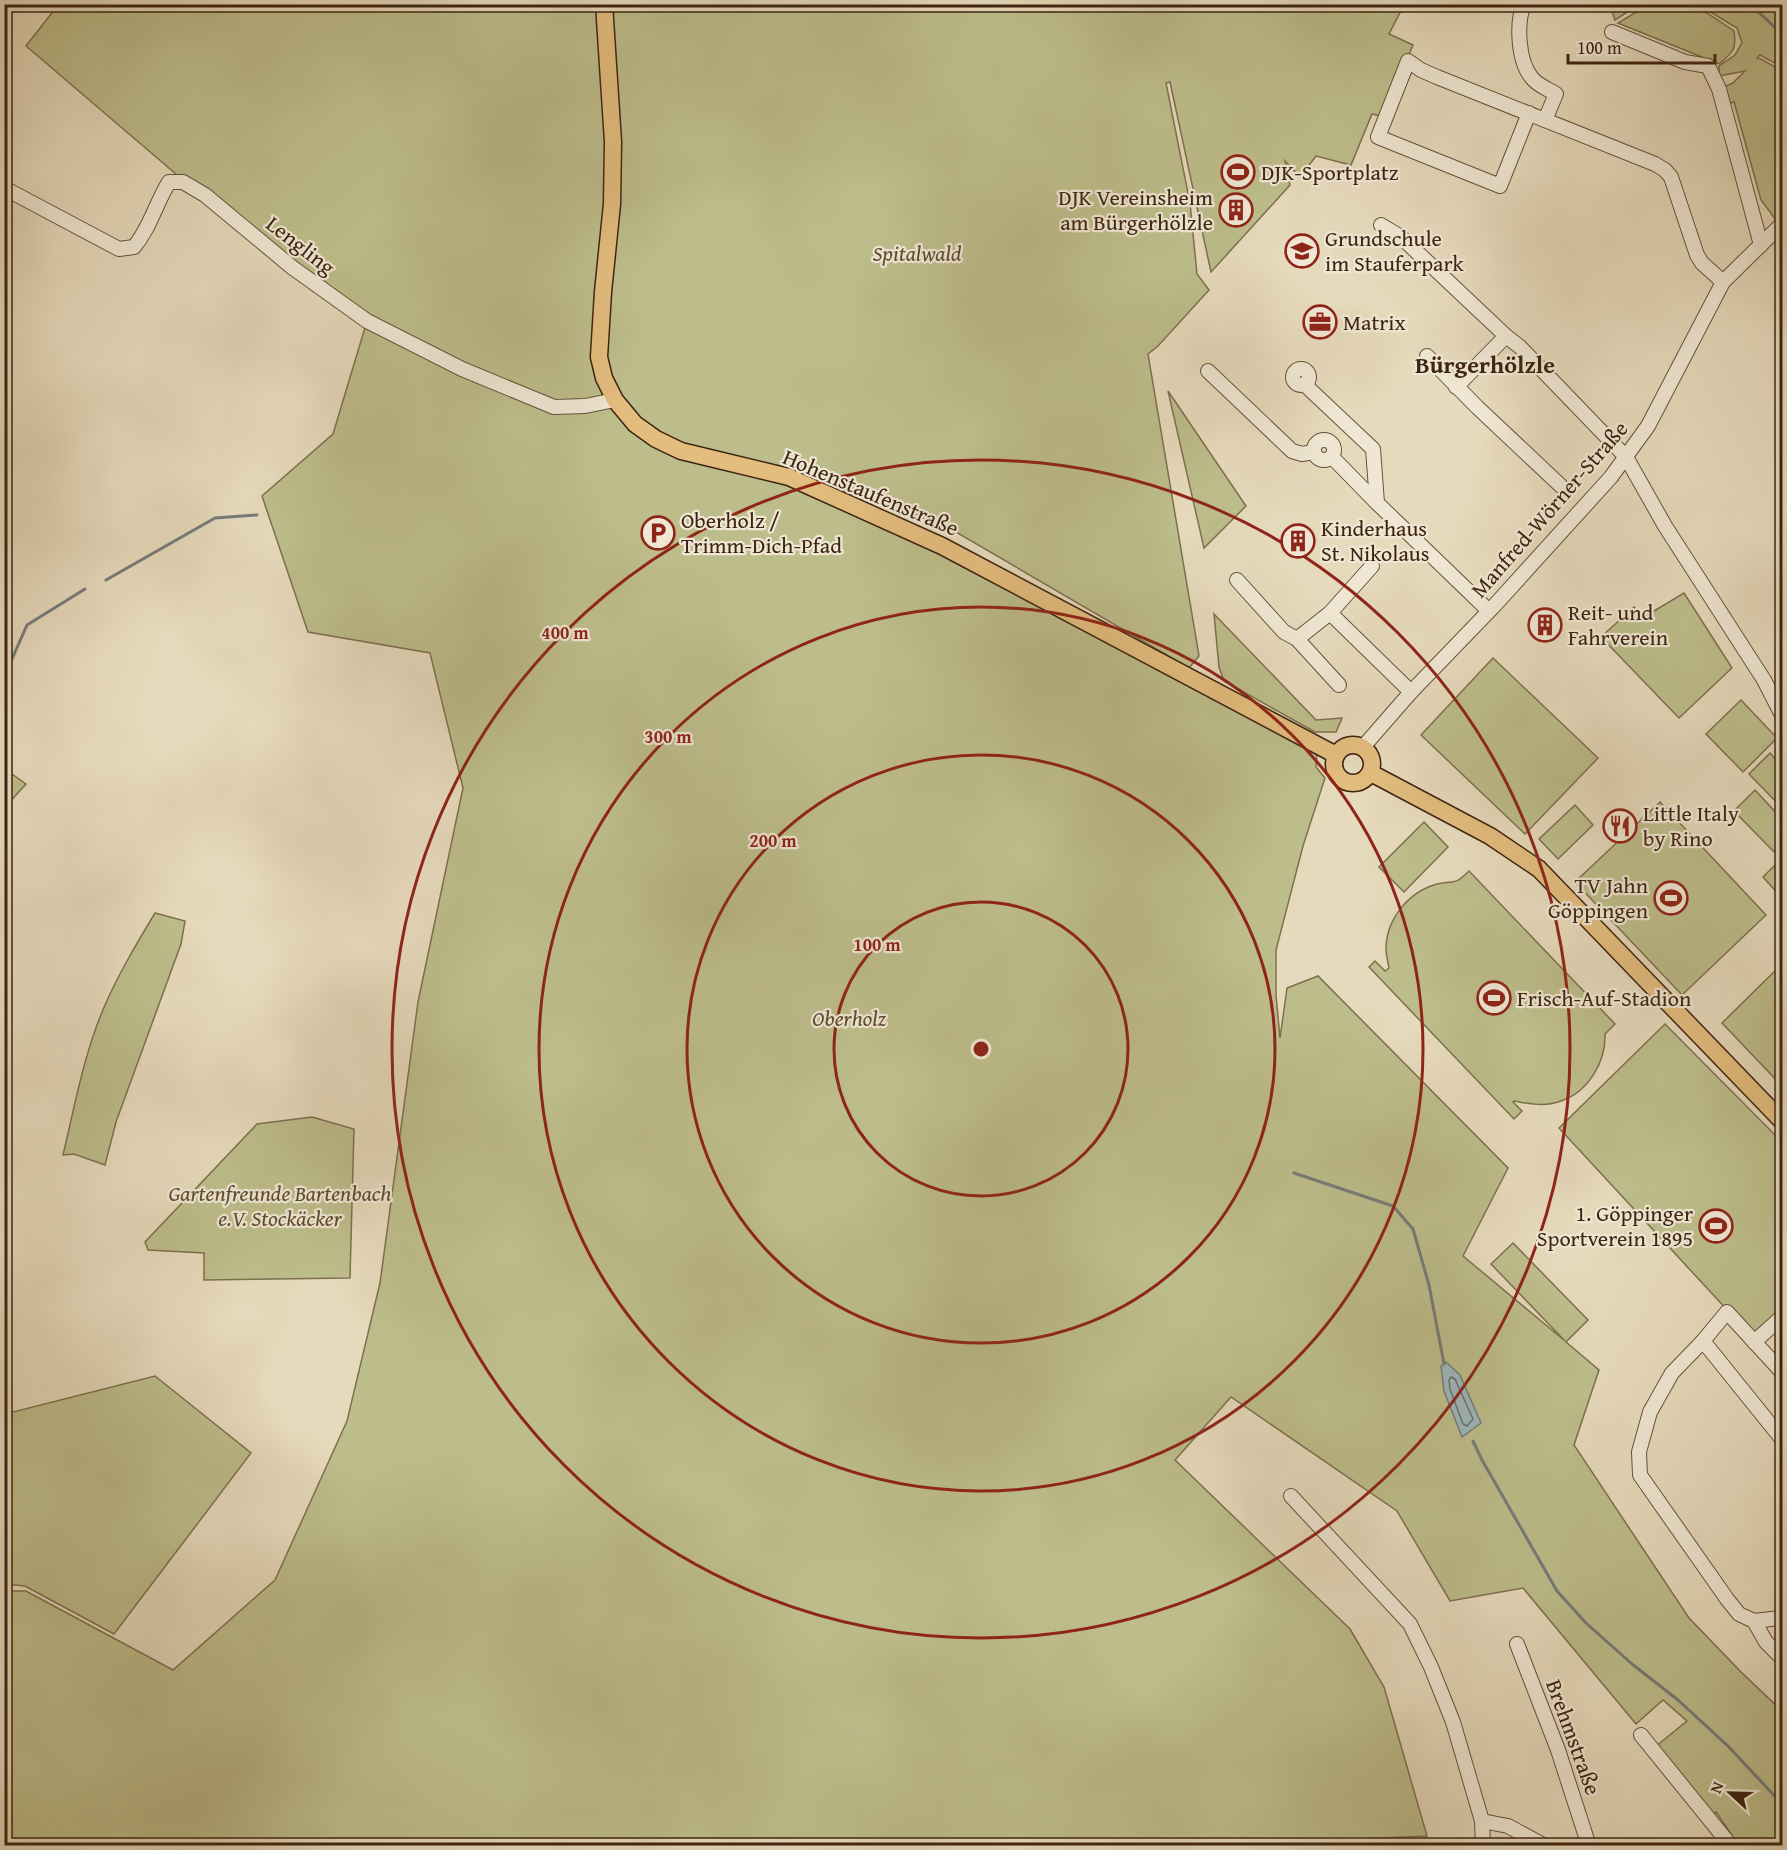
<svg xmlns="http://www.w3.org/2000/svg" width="1787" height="1850" viewBox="0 0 1787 1850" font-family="'Gentium Book Plus',serif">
  <rect width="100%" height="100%" fill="#e6dabc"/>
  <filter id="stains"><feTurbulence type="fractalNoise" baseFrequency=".00333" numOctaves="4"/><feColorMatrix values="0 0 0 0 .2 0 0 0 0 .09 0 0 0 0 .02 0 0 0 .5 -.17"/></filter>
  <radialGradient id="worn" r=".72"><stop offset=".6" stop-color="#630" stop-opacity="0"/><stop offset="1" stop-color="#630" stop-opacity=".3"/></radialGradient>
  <g fill="#bdbd8b" stroke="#7d704e" stroke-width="1.5">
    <polygon points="58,5 1404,5 1389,34 1413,45 1383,117 1372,114 1351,165 1316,156 1300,177 1285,161 1290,185 1211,272 1170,82 1166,83 1190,203 1197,274 1209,290 1158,346 1148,354 1199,656 1189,668 944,525 791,471 681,446 662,437 638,418 620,397 607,402 628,425 651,442 678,456 802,486 946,553 1317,753 1316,767 1325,778 1303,846 1276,950 1276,995 1280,1038 1287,988 1318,976 1508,1168 1463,1256 1565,1341 1491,1264 1513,1243 1588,1320 1566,1342 1599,1370 1574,1445 1689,1618 1741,1672 1782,1711 1782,1845 1735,1845 1732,1842 1736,1841 1716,1812 1710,1817 1655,1747 1687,1721 1663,1700 1636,1724 1523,1588 1450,1601 1397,1511 1231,1397 1175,1460 1350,1629 1384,1687 1427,1836 1362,1839 1360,1846 5,1846 5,1591 26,1591 173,1670 275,1580 347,1421 380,1283 418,1002 463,788 430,653 308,632 262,496 333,434 367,321 286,268 26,46"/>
    <polygon points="1610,5 1610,4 1638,5 1615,20"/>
    <path d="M 1655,5 L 1689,5 L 1707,13 L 1734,31 C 1737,50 1732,53 1719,64 L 1618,23 L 1643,8 Z"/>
    <polygon points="1699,5 1782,5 1782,67 1760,55 1757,58 1761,59 1782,71 1782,214 1776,220 1761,200 1734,102 1727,104 1721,88 1733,83 1745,71 1719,76 1719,66 1735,55 1742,43 1737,28"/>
    <polygon points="1168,391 1246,506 1204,548"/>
    <polygon points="1684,593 1732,668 1679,718 1601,637 1634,607 1644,617"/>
    <polygon points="1214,614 1316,720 1342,718 1336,732 1315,732 1224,681 1219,667"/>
    <polygon points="1493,658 1598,758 1525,834 1421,735"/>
    <polygon points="1741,700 1777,738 1743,772 1706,734"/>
    <polygon points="1770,753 1782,766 1782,808 1749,774"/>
    <polygon points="5,769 26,784 5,807"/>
    <polygon points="1755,790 1782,819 1782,844 1774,852 1734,811"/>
    <polygon points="1660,802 1766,915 1682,995 1575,882"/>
    <polygon points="1575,805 1593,825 1558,859 1539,839"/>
    <polygon points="1424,822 1448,847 1404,892 1379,867"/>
    <polygon points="1782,858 1782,898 1763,877"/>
    <path d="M 1469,871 L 1615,1024 L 1605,1034 C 1606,1062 1588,1092 1561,1101 C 1545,1107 1529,1104 1514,1101 L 1513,1102 L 1522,1111 L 1514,1119 L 1369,967 L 1375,961 L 1385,971 L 1389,968 C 1388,962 1386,955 1386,949 C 1386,920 1408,892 1437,884 C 1455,880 1454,886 1469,871 Z"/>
    <path d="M 155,913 L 185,921 L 181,944 L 116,1122 L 105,1165 L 74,1154 L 63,1155 C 75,1105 84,1053 105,1005 C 119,973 137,943 155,913 Z"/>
    <polygon points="1782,964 1782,1086 1722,1023"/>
    <polygon points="1665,1024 1782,1142 1782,1314 1754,1339 1559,1128"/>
    <polygon points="312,1117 354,1129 350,1278 204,1280 204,1253 148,1250 145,1242 257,1124"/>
    <polygon points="155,1376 251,1453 114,1634 25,1586 5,1584 5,1414"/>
  </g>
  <polygon fill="#9cb7bd" stroke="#767c79" stroke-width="1.5" points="1446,1362 1460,1375 1481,1423 1462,1437 1444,1391 1441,1366"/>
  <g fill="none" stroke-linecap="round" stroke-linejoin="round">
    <polygon stroke="#6c6e68" stroke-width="1.5" points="1451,1377 1455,1379 1473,1419 1467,1426 1463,1424 1450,1389 1449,1380"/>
    <g stroke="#767c79" stroke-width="3">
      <polyline points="1750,4 1782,34"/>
      <polyline points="106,580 215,518 257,515"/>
      <polyline points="4,677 27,625 85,589"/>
      <polyline points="1294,1173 1393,1206 1413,1229 1429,1285 1444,1364"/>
      <polyline points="1473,1441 1482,1460 1557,1591 1586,1623 1632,1664 1678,1700 1729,1747 1782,1804"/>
    </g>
    <defs>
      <g id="minor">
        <path d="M 1524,4 C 1516,23 1518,62 1532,78 C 1537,85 1548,89 1556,94 L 1545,120"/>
        <polyline points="1612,32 1685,62 1708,66 1719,89 1761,245"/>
        <polyline points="1529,113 1500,186 1378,137 1408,61 1421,70 1437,77 1655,164 1665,170 1671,177 1697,255 1702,263 1723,282"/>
        <path d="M 4,188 L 119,249 L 134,247 C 150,228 156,203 169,182 L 183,182 L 205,195 L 293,268 L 367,321 L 462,369 L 554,407 L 585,406 L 615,400"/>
        <polyline points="1381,225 1401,237 1506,336 1520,347 1626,457 1665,526 1764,680 1782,715"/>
        <polyline points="1427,356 1477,407 1561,486"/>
        <circle cx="1301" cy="377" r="8"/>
        <polyline points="1208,371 1292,451 1302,454 1314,452"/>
        <polyline points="1304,384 1373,449 1377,503"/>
        <polyline points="1456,387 1506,336"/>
        <circle cx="1324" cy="450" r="10"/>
        <polyline points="1332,457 1377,503 1489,611"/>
        <polyline points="1237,580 1284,632 1297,639 1339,685"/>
        <polyline points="1330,613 1372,566"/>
        <polyline points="1297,639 1330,613 1411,692"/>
        <polyline points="1363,747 1411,692 1494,606 1611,477 1648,426 1723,282 1782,224"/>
        <polyline points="1703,1341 1782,1439"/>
        <polyline points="1754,1342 1782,1317"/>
        <polyline points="1782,1372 1727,1312 1703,1341 1672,1373 1650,1412 1639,1452 1640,1475 1727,1599 1739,1614 1754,1621 1766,1642 1782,1658"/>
        <polyline points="1291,1496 1410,1624 1431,1667 1453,1722 1482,1821 1483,1846"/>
        <polyline points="1754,1621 1780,1618 1782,1615"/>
        <polyline points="1517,1644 1558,1750 1589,1846"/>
        <polyline points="1641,1735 1731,1846"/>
        <polyline points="1482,1821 1508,1826 1545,1846"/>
      </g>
      <g id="major">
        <polyline points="604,4 613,142 612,204 603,292 599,357 604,378 615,400 635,424 656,439 681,451 789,477 942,546 1336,755"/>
        <circle cx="1353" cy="764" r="19"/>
        <polyline points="1371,773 1490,836 1539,869 1782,1121"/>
      </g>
    </defs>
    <use href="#minor" stroke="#67523c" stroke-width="16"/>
    <use href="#major" stroke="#3d2412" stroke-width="19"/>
    <use href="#minor" stroke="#efe7d3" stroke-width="14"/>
    <use href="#major" stroke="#e3bd7e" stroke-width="16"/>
  </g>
  <g fill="none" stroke="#8f2418" stroke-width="3">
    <circle cx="981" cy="1049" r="147"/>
    <circle cx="981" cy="1049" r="294"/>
    <circle cx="981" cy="1049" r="442"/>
    <circle cx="981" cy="1049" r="589"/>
  </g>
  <defs>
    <symbol id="stadium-ring" viewBox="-11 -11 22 22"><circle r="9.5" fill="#efe7d3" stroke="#8f2418" stroke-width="1.5"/><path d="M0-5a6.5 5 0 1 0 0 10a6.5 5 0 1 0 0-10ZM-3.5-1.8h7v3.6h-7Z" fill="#8f2418"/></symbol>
    <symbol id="building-ring" viewBox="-11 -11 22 22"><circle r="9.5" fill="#efe7d3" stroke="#8f2418" stroke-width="1.5"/><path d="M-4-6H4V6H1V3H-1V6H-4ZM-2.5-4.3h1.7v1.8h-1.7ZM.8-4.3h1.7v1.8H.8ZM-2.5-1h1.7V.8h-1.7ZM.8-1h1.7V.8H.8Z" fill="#8f2418"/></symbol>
    <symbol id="school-ring" viewBox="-11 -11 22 22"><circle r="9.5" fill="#efe7d3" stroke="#8f2418" stroke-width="1.5"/><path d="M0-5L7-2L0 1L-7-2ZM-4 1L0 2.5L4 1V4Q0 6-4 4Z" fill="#8f2418"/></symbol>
    <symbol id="office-ring" viewBox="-11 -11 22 22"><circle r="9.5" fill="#efe7d3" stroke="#8f2418" stroke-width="1.5"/><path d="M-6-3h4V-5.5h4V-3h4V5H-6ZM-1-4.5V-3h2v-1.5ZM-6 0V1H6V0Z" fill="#8f2418"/></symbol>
    <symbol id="parking-ring" viewBox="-11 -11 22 22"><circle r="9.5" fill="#efe7d3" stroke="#8f2418" stroke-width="1.5"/><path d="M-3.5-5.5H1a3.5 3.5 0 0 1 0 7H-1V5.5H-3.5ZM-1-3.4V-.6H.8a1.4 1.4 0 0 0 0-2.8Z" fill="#8f2418"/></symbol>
    <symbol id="restaurant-ring" viewBox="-11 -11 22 22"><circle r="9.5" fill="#efe7d3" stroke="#8f2418" stroke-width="1.5"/><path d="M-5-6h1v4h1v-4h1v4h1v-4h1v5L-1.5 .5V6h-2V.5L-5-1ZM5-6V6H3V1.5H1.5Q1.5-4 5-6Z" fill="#8f2418"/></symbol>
  </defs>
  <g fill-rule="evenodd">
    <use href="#stadium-ring" x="1219" y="153" width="38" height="38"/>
    <use href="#building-ring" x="1217" y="191" width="38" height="38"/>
    <use href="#school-ring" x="1283" y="232" width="38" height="38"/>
    <use href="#office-ring" x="1301" y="303" width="38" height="38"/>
    <use href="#parking-ring" x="639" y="514" width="38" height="38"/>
    <use href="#building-ring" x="1279" y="522" width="38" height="38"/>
    <use href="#building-ring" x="1526" y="606" width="38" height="38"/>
    <use href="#restaurant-ring" x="1601" y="807" width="38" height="38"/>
    <use href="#stadium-ring" x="1652" y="879" width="38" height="38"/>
    <use href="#stadium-ring" x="1475" y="979" width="38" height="38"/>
    <use href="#stadium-ring" x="1697" y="1207" width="38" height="38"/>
  </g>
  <g text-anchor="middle" stroke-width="4.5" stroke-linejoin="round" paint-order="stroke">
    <g font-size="22" fill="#3d2412" stroke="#efe7d3" text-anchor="start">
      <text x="1261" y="180">DJK-Sportplatz</text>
      <text x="1213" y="205" text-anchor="end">DJK Vereinsheim<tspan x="1213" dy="25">am Bürgerhölzle</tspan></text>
      <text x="1325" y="246">Grundschule<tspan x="1325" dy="25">im Stauferpark</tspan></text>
      <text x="1343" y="330">Matrix</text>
      <text x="681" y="528">Oberholz /<tspan x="681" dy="25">Trimm-Dich-Pfad</tspan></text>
      <text x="1321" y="536">Kinderhaus<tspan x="1321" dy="25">St. Nikolaus</tspan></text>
      <text x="1568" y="620">Reit- und<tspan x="1568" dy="25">Fahrverein</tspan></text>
      <text x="1643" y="821">Little Italy<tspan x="1643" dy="25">by Rino</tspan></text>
      <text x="1648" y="893" text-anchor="end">TV Jahn<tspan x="1648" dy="25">Göppingen</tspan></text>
      <text x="1517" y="1006">Frisch-Auf-Stadion</text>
      <text x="1693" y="1221" text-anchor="end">1. Göppinger<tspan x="1693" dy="25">Sportverein 1895</tspan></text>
    </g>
    <g font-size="22" fill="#3d2412" stroke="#efe7d3">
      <text transform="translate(301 245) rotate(38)" y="8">Lengling</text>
      <text transform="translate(871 492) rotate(23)" y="8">Hohenstaufenstraße</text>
      <text transform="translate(1549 509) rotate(-49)" y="8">Manfred-Wörner-Straße</text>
      <text transform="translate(1574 1737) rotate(70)" y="8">Brehmstraße</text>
    </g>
    <g font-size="22" font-style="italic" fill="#5d4a30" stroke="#efe7d3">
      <text x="917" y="261">Spitalwald</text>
      <text x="849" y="1026">Oberholz</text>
      <text x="280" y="1201">Gartenfreunde Bartenbach<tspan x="280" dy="25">e.V. Stockäcker</tspan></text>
    </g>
    <g font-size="24" font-weight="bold" fill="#3d2412" stroke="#efe7d3">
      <text x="1485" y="373">Bürgerhölzle</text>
    </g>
  </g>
  <circle cx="981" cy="1049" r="9" fill="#8f2418" stroke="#efe7d3" stroke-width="3"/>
  <g font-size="18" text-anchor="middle" font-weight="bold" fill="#8f2418" stroke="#efe7d3" stroke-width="4.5" stroke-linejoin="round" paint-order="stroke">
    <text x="565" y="639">400 m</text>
    <text x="668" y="743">300 m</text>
    <text x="773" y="847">200 m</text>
    <text x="877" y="951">100 m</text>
  </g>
  <rect width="1787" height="1850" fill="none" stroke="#e6dabc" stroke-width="24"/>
  <rect x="6" y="6" width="1775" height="1838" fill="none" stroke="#3d2412" stroke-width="3"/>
  <rect x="12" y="12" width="1763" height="1826" fill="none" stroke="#3d2412" stroke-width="1.5"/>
  <g transform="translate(1730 1793) rotate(292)" stroke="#efe7d3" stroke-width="4.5" paint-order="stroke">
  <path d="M0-4.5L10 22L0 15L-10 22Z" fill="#3d2412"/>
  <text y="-9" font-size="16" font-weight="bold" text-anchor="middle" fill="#3d2412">N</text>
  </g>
  <path d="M1568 54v9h147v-9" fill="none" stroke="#3d2412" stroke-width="3"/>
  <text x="1577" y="54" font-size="18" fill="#3d2412" stroke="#efe7d3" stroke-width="4.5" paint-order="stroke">100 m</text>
  <rect width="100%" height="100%" filter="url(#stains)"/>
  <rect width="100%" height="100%" fill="url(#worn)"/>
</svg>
